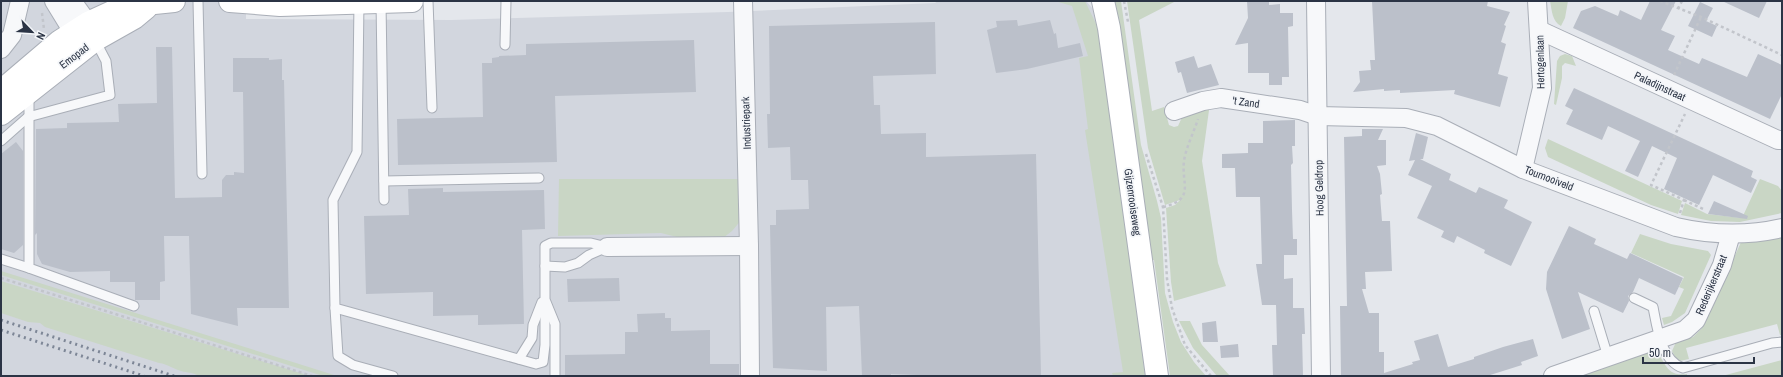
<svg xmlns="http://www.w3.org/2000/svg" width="1783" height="377" viewBox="0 0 1783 377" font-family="'Archivo Narrow',sans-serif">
  <rect width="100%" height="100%" fill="#e4e7ec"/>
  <polygon fill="#d2d6de" points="1,1 246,1 246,19 451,20 728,12 935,3 938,1 1086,1 1100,17 1151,376 1,376"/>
  <g fill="#c9d6c5">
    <polygon points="1055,1 1085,1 1100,32 1133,262 1130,263 1145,376 1113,376 1112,373 1123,372 1085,130 1088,129 1079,58 1088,56 1072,6"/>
    <polygon points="1111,1 1121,1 1141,145 1157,201 1161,218 1165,293 1173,322 1181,342 1194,362 1206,376 1170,376 1154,260 1150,260"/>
    <polygon points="1127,1 1176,1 1139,20 1152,111 1164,107 1169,125 1174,127 1178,126 1185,111 1210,103 1202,161 1218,263 1226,286 1174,301 1171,282 1166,208 1175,205 1180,200 1165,205 1148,148"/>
    <path d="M 1550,1 L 1568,1 L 1565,18 L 1561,26 C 1552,21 1552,11 1550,1 Z"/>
    <polygon points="1565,54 1572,56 1576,66 1565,63 1562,66 1562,78 1556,105 1554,104 1557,61 1560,56"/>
    <polygon points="1548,139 1682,201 1678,214 1651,205 1548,157 1545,148"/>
    <polygon points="559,179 743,179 743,218 732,231 723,238 685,239 661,233 558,236"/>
    <polygon points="1760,179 1778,186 1782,191 1782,213 1740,222 1711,221 1681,215 1685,203 1707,214 1742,218"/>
    <polygon points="1782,233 1782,335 1780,335 1777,324 1686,348 1689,359 1680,361 1676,359 1672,351 1676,342 1693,337 1702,328 1742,240"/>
    <polygon points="1640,234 1671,244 1708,251 1711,255 1685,313 1672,322 1664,325 1662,318 1671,316 1684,289 1679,287 1684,277 1631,253"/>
    <polygon points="1,271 296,363 337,376 323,376 1,275"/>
    <path d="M 1,281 L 310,376 L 199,376 C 192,372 188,373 181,371 C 173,369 168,364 159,363 L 45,327 L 40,323 L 28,322 L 1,313 Z"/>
    <polygon points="1179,321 1190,321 1202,345 1230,376 1217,376 1193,348"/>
    <path d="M 1653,350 C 1667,359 1663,377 1687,374 L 1687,376 L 1573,376 Z"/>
    <polygon points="1782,360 1782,376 1722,376"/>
  </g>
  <g fill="#bbc0ca">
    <polygon points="1247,1 1269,1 1269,5 1280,4 1280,13 1293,13 1293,26 1288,27 1289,77 1282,77 1282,85 1269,85 1269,73 1248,73 1248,43 1235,45 1248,18"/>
    <polygon points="1372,1 1488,1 1487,6 1510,12 1504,25 1506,26 1501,42 1506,44 1498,74 1508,77 1500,107 1454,94 1455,90 1400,93 1400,90 1384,91 1384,89 1353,92 1360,82 1359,71 1371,70 1370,60 1375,60"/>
    <polygon points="1650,1 1676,1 1661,30 1675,36 1668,50 1699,64 1702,58 1747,77 1758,54 1782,65 1782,94 1770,119 1573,28 1581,11 1595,6 1618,16 1620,10 1641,20"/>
    <polygon points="1722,1 1767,1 1759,18"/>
    <polygon points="1700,2 1713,8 1706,21 1717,26 1712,37 1688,26"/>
    <polygon points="1017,20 1018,26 1050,20 1054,34 1056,33 1058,48 1080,43 1083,56 1027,69 996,73 987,30 997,27 996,21"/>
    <polygon points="935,22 936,74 873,76 874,105 880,105 881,134 926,133 926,157 1036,154 1041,376 942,376 891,374 891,376 862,376 859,306 826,307 827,371 773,368 770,225 776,225 776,210 809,209 808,180 791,180 790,147 768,148 767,114 770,114 769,26"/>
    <polygon points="694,40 696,92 555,96 557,162 398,165 397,119 483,117 482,63 492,63 492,58 499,57 499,56 526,55 526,44"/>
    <polygon points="156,47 172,47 175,198 222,197 222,180 226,175 234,175 234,172 244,173 243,92 233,92 233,58 269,58 269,60 282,59 282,80 284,80 289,308 237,308 238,326 191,314 189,236 164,236 165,281 160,282 160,300 135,300 135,282 110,282 110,271 70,272 42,264 37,254 37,233 35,235 36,129 67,128 67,123 119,122 118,104 157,103"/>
    <polygon points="1194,56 1198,68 1211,64 1219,85 1187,93 1181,72 1178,73 1175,62"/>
    <polygon points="1574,88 1753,171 1751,177 1757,180 1751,193 1713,175 1699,205 1664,189 1677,158 1652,146 1638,177 1625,171 1640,141 1608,126 1602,140 1566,124 1573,110 1565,106"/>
    <polygon points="1295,120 1295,146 1292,146 1293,163 1291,165 1292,210 1293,239 1297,239 1297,255 1284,255 1284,279 1293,278 1293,308 1304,308 1305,334 1302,334 1303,376 1273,376 1272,345 1277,345 1276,305 1262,305 1256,264 1262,264 1260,197 1236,197 1235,168 1222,168 1222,154 1248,153 1248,143 1263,143 1263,121"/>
    <polygon points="1362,129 1383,129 1378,140 1386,140 1386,165 1377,166 1380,174 1382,194 1380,195 1382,221 1390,221 1392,271 1365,272 1366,289 1362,289 1369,313 1379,313 1379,352 1384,352 1384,373 1413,364 1412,362 1420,360 1414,341 1438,334 1448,367 1474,359 1474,357 1503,347 1533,339 1538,356 1521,362 1522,365 1487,376 1341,376 1340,306 1347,306 1344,137 1362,136"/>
    <polygon points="1416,133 1428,137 1423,159 1420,159 1451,174 1449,180 1476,193 1479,187 1508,200 1504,208 1532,222 1511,266 1484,253 1485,250 1457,236 1454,243 1441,237 1444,231 1417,218 1432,186 1408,175 1415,160 1409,161"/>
    <polygon points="16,142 23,151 23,245 14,253 1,249 1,154"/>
    <polygon points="443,188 443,192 544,190 545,229 522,230 524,324 478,325 478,315 433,316 433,292 366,294 364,216 409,215 408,189"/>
    <polygon points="1714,201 1748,216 1747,219 1708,214"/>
    <polygon points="1569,226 1596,239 1594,244 1627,259 1630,253 1683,278 1675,295 1639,278 1633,292 1628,296 1629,301 1623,313 1578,292 1590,329 1562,339 1546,289 1547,272"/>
    <polygon points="619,278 620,301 568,302 567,279"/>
    <polygon points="665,313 665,318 671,318 671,331 710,330 710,364 739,364 739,376 565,376 565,355 625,354 625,332 638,332 637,314"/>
    <polygon points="1216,321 1218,342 1203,342 1202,323"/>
    <polygon points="1238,344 1239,357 1221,358 1220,346"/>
  </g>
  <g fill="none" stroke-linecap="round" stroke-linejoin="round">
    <defs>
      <g id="lane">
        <polyline points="198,1 202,174"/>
        <polyline points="428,1 432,108"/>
        <polyline points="359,2 357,152 333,200 335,308 536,364 543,362 545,345 545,246 551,243 591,243 607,247"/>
        <polyline points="381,2 384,200"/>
        <polyline points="505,45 506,1"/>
        <polyline points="29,95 29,268 134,306"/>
        <polyline points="1,141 28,117 110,95 106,61 95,40"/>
        <polyline points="384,181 539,178"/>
        <polyline points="1,259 29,268"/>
        <polyline points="545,266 565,267 578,263 589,255 607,247"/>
        <path d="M 1634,298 L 1653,307 C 1657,327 1661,361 1683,368 L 1772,343 L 1782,342"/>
        <polyline points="546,302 555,324 555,376"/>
        <polyline points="335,308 338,356 353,365 393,376"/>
        <polyline points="1594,311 1608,357"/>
        <polyline points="519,359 532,338 533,325 542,302"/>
      </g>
      <g id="street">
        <polyline points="54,1 73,32 85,36"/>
        <polyline points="72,1 88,23 93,35"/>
        <polyline points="743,1 749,246 750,376"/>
        <polyline points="1316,1 1321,376"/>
        <polyline points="1539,30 1778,140 1782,140"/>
        <polyline points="1,49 12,35 20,1"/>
        <path d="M 1174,111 L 1203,101 L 1221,98 L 1300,110 L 1318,116 L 1406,118 L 1437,126 L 1523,169 L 1676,227 C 1711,235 1747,236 1782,228"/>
        <polyline points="1523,169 1542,88 1537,1"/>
        <polyline points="607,247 749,246"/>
        <polyline points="1553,376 1685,330 1696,320 1722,265 1731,234"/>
      </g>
      <g id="secondary">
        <polyline points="230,1 280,5 412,1"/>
        <polyline points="1103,1 1109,28 1157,376"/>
        <polyline points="1,91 60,41 88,23 125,6 174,1"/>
        <polyline points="1,114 95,40 134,18 146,8"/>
      </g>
    </defs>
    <use href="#lane" stroke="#a9aeb7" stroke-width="11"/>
    <use href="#street" stroke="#a9aeb7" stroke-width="20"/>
    <use href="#secondary" stroke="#a9aeb7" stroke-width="24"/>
    <g stroke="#c2c5cb" stroke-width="2.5" stroke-dasharray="3 3" stroke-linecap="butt">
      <polyline points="1124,1 1128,22"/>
      <polyline points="1660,1 1701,17 1782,55"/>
      <polyline points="1678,9 1682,1"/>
      <polyline points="42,13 44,29"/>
      <polyline points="1674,75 1701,17"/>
      <polyline points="1146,154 1163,207 1167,279 1172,308 1185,345 1211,376"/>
      <polyline points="1684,200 1703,209"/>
      <path d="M 1163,207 C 1196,199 1181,184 1184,161 C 1186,147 1194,132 1198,119"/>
      <polyline points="1680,213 1684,200 1651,185 1685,114"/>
      <polyline points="1,278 312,376"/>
    </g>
    <use href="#lane" stroke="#f7f8fa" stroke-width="9"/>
    <use href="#street" stroke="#f7f8fa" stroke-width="18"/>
    <use href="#secondary" stroke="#fff" stroke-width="22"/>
    <g stroke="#7d8696" stroke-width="3" stroke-dasharray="2 4" stroke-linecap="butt">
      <polyline points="1,320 174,376"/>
      <polyline points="1,330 144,376"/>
    </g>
  </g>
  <g text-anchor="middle" stroke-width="3.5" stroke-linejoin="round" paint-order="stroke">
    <g font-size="11" fill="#2b3445" stroke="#f4f6f9">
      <text transform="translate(74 56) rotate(-37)" y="4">Emopad</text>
      <text transform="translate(1540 62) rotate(-91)" y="4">Hertogenlaan</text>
      <text transform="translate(1660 86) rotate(25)" y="4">Paladijnstraat</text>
      <text transform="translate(1246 102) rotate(8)" y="4">'t Zand</text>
      <text transform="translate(746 123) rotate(-92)" y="4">Industriepark</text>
      <text transform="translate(1549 178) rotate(21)" y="4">Tournooiveld</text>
      <text transform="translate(1319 188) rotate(-91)" y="4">Hoog Geldrop</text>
      <text transform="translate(1133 202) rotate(82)" y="4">Gijzenrooiseweg</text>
      <text transform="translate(1711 285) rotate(-67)" y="4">Rederijkerstraat</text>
    </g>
  </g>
  <rect width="1783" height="377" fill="none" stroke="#2b3445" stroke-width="4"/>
  <g transform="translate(32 32) rotate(115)" stroke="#f4f6f9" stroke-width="3" paint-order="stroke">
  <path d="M0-3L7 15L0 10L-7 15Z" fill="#2b3445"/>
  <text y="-6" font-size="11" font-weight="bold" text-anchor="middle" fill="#2b3445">N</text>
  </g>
  <path d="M1643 357v6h111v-6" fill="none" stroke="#2b3445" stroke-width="2"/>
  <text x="1649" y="357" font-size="12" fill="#2b3445" stroke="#f4f6f9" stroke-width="3" paint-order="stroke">50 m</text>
</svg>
